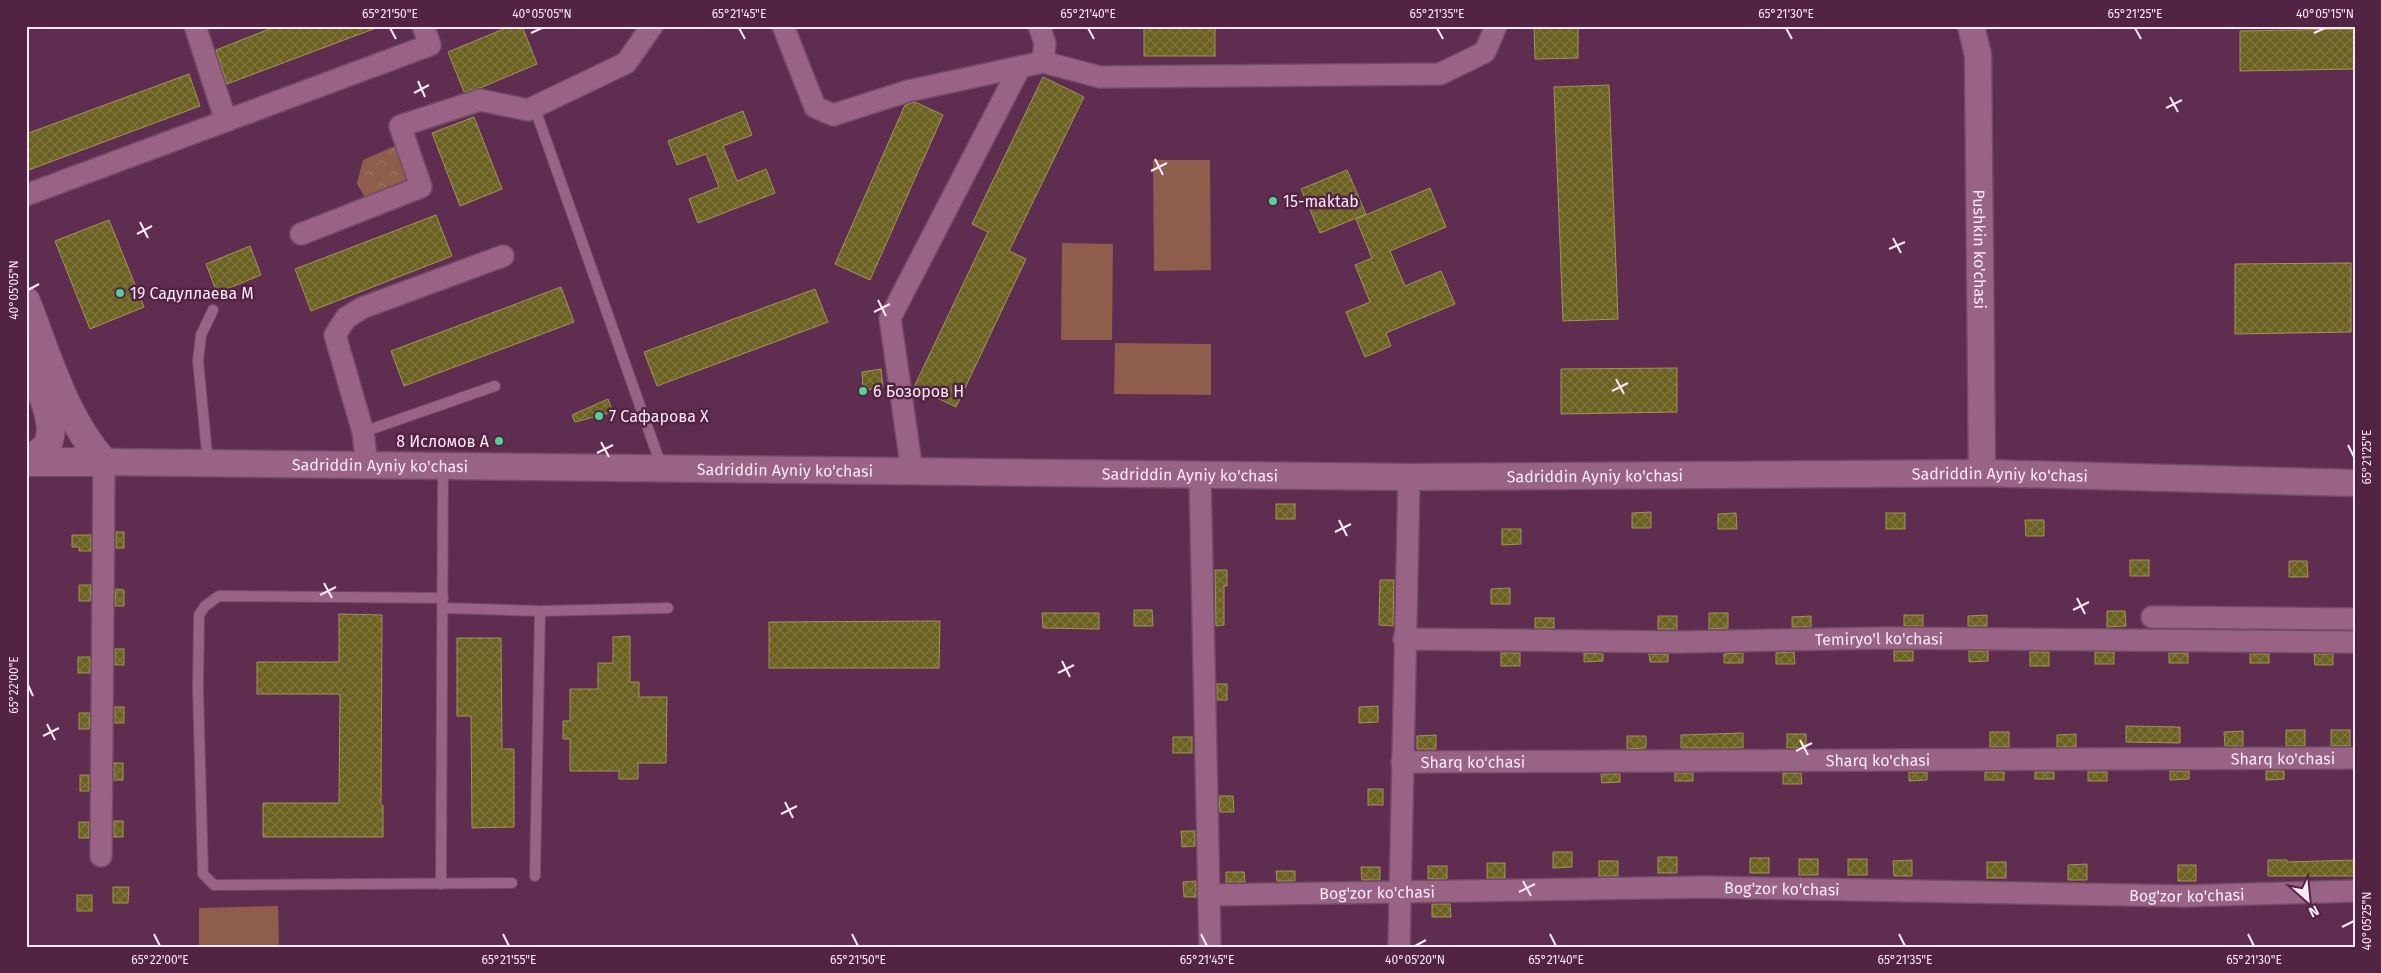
<svg xmlns="http://www.w3.org/2000/svg" width="2381" height="973" viewBox="0 0 2381 973" font-family="'Fira Sans',sans-serif">
  <defs>
    <pattern id="park-crowns" width="20" height="18" patternUnits="userSpaceOnUse" patternTransform="scale(1.25)"><rect width="20" height="18" fill="#8e5d4b"/><path d="M2 6a3 3 0 1 1 6 0M12 15a3 3 0 1 1 6 0" fill="none" stroke="#9f7466"/></pattern>
    <pattern id="building-cross-hatch" width="8" height="8" patternUnits="userSpaceOnUse" patternTransform="scale(1.25)"><rect width="8" height="8" fill="#6a601f"/><path d="M0 0l8 8M0 8l8-8" fill="none" stroke="#807740"/></pattern>
  </defs>
  <rect width="100%" height="100%" fill="#5f2d4f"/>
  <g fill="#8e5d4b">
    <polygon points="1153,160 1210,160 1211,270 1154,271"/>
    <polygon points="1062,243 1113,244 1112,340 1061,340"/>
    <polygon points="1115,343 1211,344 1211,395 1114,394"/>
    <polygon points="278,906 279,947 199,947 199,908"/>
  </g>
  <polygon fill="url(#park-crowns)" points="395,146 408,179 365,198 357,183 363,160"/>
  <g fill="url(#building-cross-hatch)" stroke="#9f9555">
    <polygon points="277,26 376,26 376,28 227,84 216,50"/>
    <polygon points="511,26 522,26 537,64 480,88 464,92 448,52"/>
    <rect x="1144" y="26" width="71" height="30"/>
    <polygon points="1534,26 1578,26 1578,58 1535,59"/>
    <polygon points="2355,29 2355,69 2240,71 2240,31"/>
    <polygon points="189,74 200,106 26,171 26,134"/>
    <polygon points="1043,77 1084,97 1009,251 1026,259 956,407 914,387 988,232 972,224"/>
    <polygon points="1609,85 1618,319 1563,321 1554,87"/>
    <polygon points="915,102 943,115 870,280 835,264 905,105"/>
    <polygon points="743,111 752,135 723,146 737,181 766,169 775,193 698,223 689,199 719,187 706,154 677,165 668,141"/>
    <polygon points="474,117 502,189 460,206 432,133"/>
    <polygon points="1347,170 1366,214 1320,233 1301,189"/>
    <polygon points="1430,188 1446,227 1390,251 1405,286 1441,271 1455,304 1386,333 1391,346 1365,357 1346,312 1370,302 1355,265 1372,258 1356,219"/>
    <polygon points="436,215 452,256 311,311 295,269"/>
    <polygon points="109,220 144,307 90,329 55,241"/>
    <polygon points="250,246 261,275 217,293 206,264"/>
    <polygon points="2351,263 2351,332 2235,334 2235,264"/>
    <polygon points="561,287 574,322 404,386 391,351"/>
    <polygon points="815,289 828,322 657,386 644,352"/>
    <polygon points="1677,368 1677,412 1561,414 1561,369"/>
    <polygon points="881,369 883,387 863,391 862,372"/>
    <polygon points="608,399 613,412 575,422 572,415"/>
    <rect x="1276" y="504" width="19" height="15"/>
    <polygon points="1651,512 1651,528 1632,528 1632,513"/>
    <polygon points="1736,513 1737,529 1718,529 1718,514"/>
    <rect x="1886" y="513" width="19" height="16"/>
    <polygon points="2025,520 2044,520 2044,536 2026,536"/>
    <polygon points="1502,529 1521,529 1521,544 1502,545"/>
    <rect x="116" y="532" width="8" height="16"/>
    <polygon points="72,535 91,535 91,551 79,551 79,547 72,547"/>
    <rect x="2130" y="560" width="19" height="16"/>
    <polygon points="2289,561 2307,561 2308,577 2289,577"/>
    <polygon points="1215,570 1227,570 1227,586 1224,586 1224,625 1216,626"/>
    <polygon points="1380,580 1394,580 1393,626 1379,625"/>
    <polygon points="79,585 91,585 90,601 79,601"/>
    <polygon points="1510,588 1510,604 1491,604 1491,589"/>
    <polygon points="116,589 124,590 124,606 115,606"/>
    <polygon points="1134,610 1152,610 1153,626 1134,626"/>
    <polygon points="2107,611 2125,611 2126,626 2107,627"/>
    <polygon points="1042,613 1099,613 1099,629 1043,628"/>
    <polygon points="1709,613 1728,613 1728,628 1709,629"/>
    <polygon points="339,614 382,615 381,805 383,805 383,837 263,837 263,803 339,803 340,694 257,694 257,662 339,662"/>
    <rect x="1904" y="615" width="19" height="11"/>
    <polygon points="1987,615 1987,626 1968,626 1968,616"/>
    <rect x="1658" y="616" width="19" height="13"/>
    <polygon points="1811,616 1811,627 1792,627 1792,617"/>
    <rect x="1535" y="618" width="19" height="10"/>
    <polygon points="940,621 939,668 769,668 769,622"/>
    <polygon points="630,636 630,682 639,682 639,697 667,697 666,763 638,763 638,779 619,779 619,771 570,771 570,739 563,739 563,721 570,721 570,689 598,689 598,663 613,663 613,637"/>
    <polygon points="457,638 501,638 502,749 514,749 514,827 472,828 471,716 457,716"/>
    <rect x="115" y="649" width="9" height="16"/>
    <rect x="1894" y="651" width="19" height="10"/>
    <polygon points="1969,651 1988,651 1988,661 1969,662"/>
    <polygon points="1794,652 1795,664 1776,664 1776,653"/>
    <rect x="2030" y="652" width="19" height="14"/>
    <rect x="2095" y="652" width="19" height="12"/>
    <rect x="1501" y="653" width="19" height="13"/>
    <polygon points="1584,653 1603,654 1603,661 1584,662"/>
    <polygon points="1743,653 1743,663 1724,663 1724,654"/>
    <rect x="2169" y="653" width="19" height="10"/>
    <polygon points="1649,654 1668,654 1668,662 1650,662"/>
    <rect x="2250" y="654" width="19" height="9"/>
    <polygon points="2314,654 2333,654 2333,665 2315,665"/>
    <rect x="78" y="657" width="12" height="16"/>
    <rect x="1217" y="684" width="10" height="16"/>
    <polygon points="1378,706 1378,722 1359,723 1359,707"/>
    <rect x="115" y="707" width="9" height="16"/>
    <polygon points="79,713 90,713 89,729 79,729"/>
    <polygon points="2126,726 2180,727 2180,743 2126,742"/>
    <rect x="2286" y="730" width="19" height="16"/>
    <rect x="2331" y="730" width="19" height="16"/>
    <polygon points="2243,731 2243,746 2225,746 2224,732"/>
    <rect x="1990" y="732" width="19" height="15"/>
    <polygon points="1743,733 1743,748 1681,748 1681,735"/>
    <rect x="1787" y="734" width="19" height="14"/>
    <polygon points="2076,734 2076,747 2057,747 2057,735"/>
    <polygon points="1436,735 1436,749 1417,749 1417,736"/>
    <polygon points="1627,736 1646,736 1646,748 1627,749"/>
    <rect x="1173" y="737" width="19" height="16"/>
    <rect x="114" y="763" width="9" height="17"/>
    <polygon points="2170,771 2189,771 2189,779 2170,780"/>
    <polygon points="2266,771 2284,771 2284,779 2266,780"/>
    <polygon points="1909,772 1927,772 1927,780 1909,781"/>
    <rect x="1985" y="772" width="19" height="8"/>
    <rect x="2035" y="772" width="19" height="7"/>
    <rect x="2088" y="772" width="19" height="9"/>
    <rect x="1675" y="773" width="18" height="8"/>
    <polygon points="1783,773 1801,773 1802,784 1783,784"/>
    <polygon points="1601,774 1620,774 1620,782 1602,783"/>
    <rect x="80" y="775" width="9" height="16"/>
    <rect x="1368" y="789" width="15" height="16"/>
    <polygon points="1219,796 1233,796 1234,812 1220,812"/>
    <rect x="114" y="821" width="9" height="16"/>
    <rect x="79" y="822" width="10" height="16"/>
    <polygon points="1181,831 1195,831 1195,846 1182,847"/>
    <polygon points="1553,852 1572,852 1572,867 1553,868"/>
    <rect x="1658" y="857" width="19" height="16"/>
    <rect x="1750" y="858" width="19" height="15"/>
    <rect x="1799" y="859" width="19" height="16"/>
    <rect x="1848" y="859" width="19" height="16"/>
    <polygon points="1912,860 1912,876 1894,876 1893,861"/>
    <polygon points="2268,860 2287,860 2287,862 2355,860 2355,876 2268,876"/>
    <rect x="1599" y="861" width="19" height="15"/>
    <rect x="1987" y="862" width="19" height="16"/>
    <rect x="1487" y="863" width="18" height="15"/>
    <polygon points="2087,864 2087,880 2068,880 2068,865"/>
    <rect x="2178" y="865" width="18" height="16"/>
    <rect x="1428" y="866" width="19" height="13"/>
    <polygon points="1361,867 1380,867 1380,880 1362,880"/>
    <polygon points="1276,871 1295,871 1295,881 1277,881"/>
    <polygon points="1226,872 1244,872 1245,882 1226,882"/>
    <polygon points="1196,881 1196,897 1184,897 1183,882"/>
    <polygon points="113,887 129,887 128,903 113,903"/>
    <rect x="77" y="895" width="15" height="16"/>
    <polygon points="1432,904 1450,904 1451,917 1432,917"/>
  </g>
  <g fill="none" stroke-linecap="round" stroke-linejoin="round">
    <defs>
      <g id="service">
        <polyline points="534,106 662,468"/>
        <polyline points="363,432 495,386"/>
        <polyline points="208,463 198,361 201,335 213,310"/>
        <polyline points="443,598 219,596 205,606 199,615 198,689 203,874 214,885 512,883"/>
        <polyline points="443,608 540,611 668,608"/>
        <polyline points="535,876 540,611"/>
        <polyline points="441,884 443,467"/>
      </g>
      <g id="minor">
        <polyline points="195,26 226,121"/>
        <polyline points="783,26 815,107 833,115 908,91 1043,62 1100,77 1440,74 1485,52 1496,26"/>
        <polyline points="1039,26 1045,43 1043,62"/>
        <polyline points="26,195 430,45 423,26"/>
        <polyline points="301,234 421,187 400,126 480,100 528,110 626,63 652,26"/>
        <polyline points="367,465 363,432 335,335 346,318 362,308 503,256"/>
        <polyline points="912,471 890,318 1020,67"/>
        <polyline points="1200,475 1210,947"/>
        <polyline points="2152,617 2355,619"/>
        <path id="s1" d="M 1404,639 L 1681,642 L 1885,638 L 2355,642"/>
        <path id="s2" d="M 1402,762 L 2355,758"/>
        <polyline points="101,856 104,462"/>
        <path id="s3" d="M 1208,895 L 1705,887 L 2183,896 L 2355,891"/>
        <polyline points="1399,947 1409,477"/>
      </g>
      <g id="tertiary">
        <path id="s4" d="M 1971,26 L 1978,55 L 1982,473"/>
        <path id="s5" d="M 104,462 L 1409,477 L 1982,473 L 2355,483"/>
      </g>
      <g id="secondary">
        <path d="M 26,301 C 48,357 64,417 104,462"/>
        <path d="M 26,356 C 35,378 60,424 47,445 C 43,451 33,457 27,462"/>
        <polyline points="26,462 104,462"/>
      </g>
    </defs>
    <use href="#service" stroke="#724b66" stroke-width="12"/>
    <use href="#minor" stroke="#724b66" stroke-width="24"/>
    <use href="#tertiary" stroke="#724b66" stroke-width="29"/>
    <use href="#secondary" stroke="#724b66" stroke-width="30"/>
    <use href="#service" stroke="#996386" stroke-width="10"/>
    <use href="#minor" stroke="#996386" stroke-width="21"/>
    <use href="#tertiary" stroke="#996386" stroke-width="26"/>
    <use href="#secondary" stroke="#996386" stroke-width="28"/>
  </g>
  <path fill="none" stroke="#fce9f4" stroke-width="2" d="M 390,28 L 396,39M 739,28 L 745,39M 1088,28 L 1094,39M 1437,28 L 1443,39M 1786,28 L 1792,39M 2135,28 L 2141,39M 531,33 L 542,28M 2314,33 L 2325,28M 418,81 L 425,97M 414,93 L 429,85M 2170,97 L 2178,112M 2166,108 L 2182,100M 1155,159 L 1163,175M 1151,171 L 1167,163M 140,222 L 148,238M 137,234 L 152,226M 1893,238 L 1901,253M 1889,249 L 1905,242M 28,290 L 39,284M 878,300 L 886,316M 874,312 L 890,304M 1616,379 L 1624,394M 1612,391 L 1628,383M 601,442 L 609,457M 2348,445 L 2354,457M 597,453 L 613,445M 1339,520 L 1347,536M 1335,532 L 1351,524M 324,583 L 332,598M 320,595 L 336,587M 2077,598 L 2085,614M 2073,610 L 2089,602M 1062,661 L 1070,677M 1058,673 L 1074,665M 28,685 L 33,696M 47,724 L 55,740M 43,736 L 59,728M 1800,740 L 1808,755M 1796,751 L 1812,743M 785,802 L 793,818M 781,814 L 797,806M 1523,881 L 1531,896M 1519,892 L 1535,884M 2342,927 L 2354,921M 154,934 L 160,946M 503,934 L 509,946M 852,934 L 858,946M 1201,934 L 1207,946M 1550,934 L 1556,946M 1899,934 L 1905,946M 2248,934 L 2254,946M 1415,946 L 1426,940"/>
  <g fill="#4fd399" stroke="#532344" stroke-width="2">
    <circle cx="1273" cy="201" r="5"/>
    <circle cx="120" cy="293" r="5"/>
    <circle cx="863" cy="391" r="5"/>
    <circle cx="599" cy="416" r="5"/>
    <circle cx="499" cy="441" r="5"/>
  </g>
  <g text-anchor="middle" stroke-width="5" stroke-linejoin="round" paint-order="stroke">
    <g font-size="16" fill="#fce9f4" stroke="#532344" text-anchor="start">
      <text x="1283" y="207">15-maktab</text>
      <text x="130" y="299">19 Садуллаева М</text>
      <text x="873" y="397">6 Бозоров Н</text>
      <text x="609" y="422">7 Сафарова Х</text>
      <text x="489" y="447" text-anchor="end">8 Исломов А</text>
    </g>
    <g font-size="16" fill="#fce9f4" stroke="#532344">
      <text dy="6" stroke="none"><textPath href="#s4" startOffset="224">Pushkin ko'chasi</textPath></text>
      <text dy="6" stroke="none"><textPath href="#s5" startOffset="276">Sadriddin Ayniy ko'chasi</textPath></text>
      <text dy="6" stroke="none"><textPath href="#s5" startOffset="681">Sadriddin Ayniy ko'chasi</textPath></text>
      <text dy="6" stroke="none"><textPath href="#s5" startOffset="1896">Sadriddin Ayniy ko'chasi</textPath></text>
      <text dy="6" stroke="none"><textPath href="#s5" startOffset="1086">Sadriddin Ayniy ko'chasi</textPath></text>
      <text dy="6" stroke="none"><textPath href="#s5" startOffset="1491">Sadriddin Ayniy ko'chasi</textPath></text>
      <text dy="6" stroke="none"><textPath href="#s1" startOffset="475">Temiryo'l ko'chasi</textPath></text>
      <text dy="6" stroke="none"><textPath href="#s2" startOffset="881">Sharq ko'chasi</textPath></text>
      <text dy="6" stroke="none"><textPath href="#s2" startOffset="476">Sharq ko'chasi</textPath></text>
      <text dy="6" stroke="none"><textPath href="#s2" startOffset="71">Sharq ko'chasi</textPath></text>
      <text dy="6" stroke="none"><textPath href="#s3" startOffset="574">Bog'zor ko'chasi</textPath></text>
      <text dy="6" stroke="none"><textPath href="#s3" startOffset="169">Bog'zor ko'chasi</textPath></text>
      <text dy="6" stroke="none"><textPath href="#s3" startOffset="979">Bog'zor ko'chasi</textPath></text>
    </g>
  </g>
  <rect width="2381" height="973" fill="none" stroke="#532344" stroke-width="55"/>
  <g transform="translate(2308 900) rotate(153)" stroke="#532344" stroke-width="4" paint-order="stroke">
  <path d="M0-4L9 19L0 12L-9 19Z" fill="#fce9f4"/>
  <text y="-8" font-size="14" font-weight="bold" text-anchor="middle" fill="#fce9f4">N</text>
  </g>
  <rect x="28" y="28" width="2326" height="918" fill="none" stroke="#fce9f4" stroke-width="2"/>
  <g font-size="12" text-anchor="middle" fill="#fce9f4">
    <text x="390" y="18">65°21'50"E</text>
    <text x="542" y="18">40°05'05"N</text>
    <text x="739" y="18">65°21'45"E</text>
    <text x="1088" y="18">65°21'40"E</text>
    <text x="1437" y="18">65°21'35"E</text>
    <text x="1786" y="18">65°21'30"E</text>
    <text x="2135" y="18">65°21'25"E</text>
    <text x="2325" y="18">40°05'15"N</text>
    <text transform="translate(14 290) rotate(-90)" y="4">40°05'05"N</text>
    <text transform="translate(2367 457) rotate(-90)" y="4">65°21'25"E</text>
    <text transform="translate(14 685) rotate(-90)" y="4">65°22'00"E</text>
    <text transform="translate(2367 921) rotate(-90)" y="4">40°05'25"N</text>
    <text x="160" y="964">65°22'00"E</text>
    <text x="509" y="964">65°21'55"E</text>
    <text x="858" y="964">65°21'50"E</text>
    <text x="1207" y="964">65°21'45"E</text>
    <text x="1415" y="964">40°05'20"N</text>
    <text x="1556" y="964">65°21'40"E</text>
    <text x="1905" y="964">65°21'35"E</text>
    <text x="2254" y="964">65°21'30"E</text>
  </g>
</svg>
